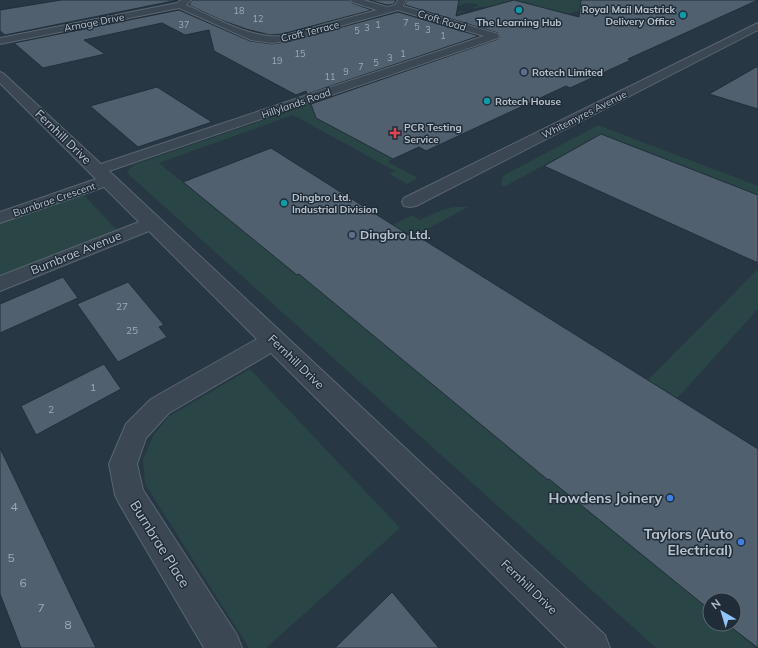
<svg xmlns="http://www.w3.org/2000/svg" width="758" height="648" viewBox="0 0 758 648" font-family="Mulish,sans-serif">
  <rect width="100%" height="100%" fill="#273744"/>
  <g fill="#294545">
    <path d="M 428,0 L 459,1 L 463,0 L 513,0 L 487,7 C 481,6 477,9 472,8 L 479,5 L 469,3 L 445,9 L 455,13 L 462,11 L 465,12 L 449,16 Z"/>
    <polygon points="514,0 609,0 510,34 545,8"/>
    <path d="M 374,82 L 323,121 L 393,159 L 388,162 L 418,178 L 407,184 L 389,174 L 395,171 L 293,115 L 159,163 L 297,275 L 412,215 L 420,220 C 436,212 449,205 468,207 L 317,289 L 548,480 L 758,269 L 758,309 L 581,505 L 710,610 L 710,624 L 727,624 L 756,648 L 656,648 L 127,173 L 130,168 L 136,164 Z"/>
    <polygon points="598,125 758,186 758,195 601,134 504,187 501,184 502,178 506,174"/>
    <polygon points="83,194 117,230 0,276 0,224"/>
    <polygon points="250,369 400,528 266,648 249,648 145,484 143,459 153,436 168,417"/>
  </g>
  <g fill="#50606f" stroke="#222f3b">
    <polygon points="61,0 178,0 5,35 0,31 0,10"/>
    <polygon points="192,0 350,0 352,3 372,10 282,34 270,35 246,29 221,20 189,5"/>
    <polygon points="369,0 396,0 394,4 387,5"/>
    <polygon points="407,0 459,0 456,16 514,0 579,17 581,0 758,0 628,59 631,60 570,88 566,86 426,151 419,147 393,159 316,118 311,104 498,39 500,37 498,33 405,5"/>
    <polygon points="179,10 250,41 272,44 286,42 398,12 479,36 307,94 306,91 296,95 214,51 209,30 185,35 162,23 84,40 105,54 43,68 14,43"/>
    <polygon points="758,66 758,109 709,94"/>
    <polygon points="157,87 212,122 138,147 90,106"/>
    <polygon points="601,134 758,195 758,263 544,166"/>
    <polygon points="271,148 412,237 416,235 758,449 758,648 727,624 734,624 734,600 710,600 710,610 549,479 548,480 299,274 297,275 183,182"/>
    <polygon points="63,277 78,298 0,333 0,304"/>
    <polygon points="128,282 164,325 159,327 167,337 118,362 77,304"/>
    <polygon points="104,364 121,389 36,435 21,406"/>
    <polygon points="0,448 96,648 21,648 0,594"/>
    <polygon points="392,592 439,648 335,648"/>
  </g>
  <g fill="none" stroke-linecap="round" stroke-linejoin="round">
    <defs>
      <g id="street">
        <path d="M 181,0 L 191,0 L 186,5 C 214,17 251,39 282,36 L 377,10 L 352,2 L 351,0 L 364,0 L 387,7 L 395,5 L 398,0 L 406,0 L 403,6 L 498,34 L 499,36 L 498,38 L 109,171 L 605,635 L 610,648 L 567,648 L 271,353 L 169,413 L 146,438 L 137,464 L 143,490 L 237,635 L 242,648 L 204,648 L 120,505 L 115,495 L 109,464 L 126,424 L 151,399 L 257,339 L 149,231 L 0,291 L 0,276 L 139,222 L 104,187 L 0,223 L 0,212 L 96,179 L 0,83 L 0,72 L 4,74 L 101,164 L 484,36 L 398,10 L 286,41 L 272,43 L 251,40 L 179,8 L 0,44 L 0,38 L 177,3 Z"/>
        <polygon points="758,23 758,30 416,206 410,207 404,206 402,202 404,198"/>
      </g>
    </defs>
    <use href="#street" stroke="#5a6671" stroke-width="2"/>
    <use href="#street" fill="#3b4854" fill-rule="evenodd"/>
  </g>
  <g fill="#0f9aa8" stroke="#202d39" stroke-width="1.5">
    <circle cx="519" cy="10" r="4"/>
    <circle cx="683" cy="15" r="4"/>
    <circle cx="487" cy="101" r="4"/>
    <circle cx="284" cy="203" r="4"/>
  </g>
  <g fill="#5c6f8a" stroke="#202d39" stroke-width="1.5">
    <circle cx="524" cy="72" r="4"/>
    <circle cx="352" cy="235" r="4"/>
  </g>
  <path fill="#e0444e" stroke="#202d39" stroke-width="1.5" d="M393 127h4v4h4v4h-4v4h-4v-4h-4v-4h4z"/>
  <g fill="#3f7fe0" stroke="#202d39" stroke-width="1.5">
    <circle cx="670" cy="498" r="4"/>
    <circle cx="741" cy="542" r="4"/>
  </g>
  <g text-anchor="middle" stroke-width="3" stroke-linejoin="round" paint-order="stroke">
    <g font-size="9" fill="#9faab6">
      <text x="239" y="14">18</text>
      <text x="258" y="22">12</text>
      <text x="406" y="26">7</text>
      <text x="184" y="28">37</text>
      <text x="378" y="28">1</text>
      <text x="417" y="30">5</text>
      <text x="367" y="31">3</text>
      <text x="428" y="33">3</text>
      <text x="357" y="34">5</text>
      <text x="443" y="39">1</text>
      <text x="300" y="57">15</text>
      <text x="403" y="57">1</text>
      <text x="390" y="61">3</text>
      <text x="277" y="64">19</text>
      <text x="376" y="66">5</text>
      <text x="361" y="70">7</text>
      <text x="346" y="75">9</text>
      <text x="330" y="80">11</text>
    </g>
    <g font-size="10" font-weight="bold" fill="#b9c3cd" stroke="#202d39" text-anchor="start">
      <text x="675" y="13" text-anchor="end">Royal Mail Mastrick<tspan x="675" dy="12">Delivery Office</tspan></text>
      <text x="519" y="26" text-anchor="middle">The Learning Hub</text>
      <text x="532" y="76">Rotech Limited</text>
      <text x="495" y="105">Rotech House</text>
      <text x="404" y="131">PCR Testing<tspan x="404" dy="12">Service</tspan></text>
      <text x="292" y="201">Dingbro Ltd.<tspan x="292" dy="12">Industrial Division</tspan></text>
    </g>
    <g font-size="10" fill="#b9c3cd" stroke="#202d39">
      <text transform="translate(442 20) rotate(17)" y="4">Croft Road</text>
      <text transform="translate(94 22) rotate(-11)" y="4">Arnage Drive</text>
      <text transform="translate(310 31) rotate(-14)" y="4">Croft Terrace</text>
      <text transform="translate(296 103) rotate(-19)" y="4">Hillylands Road</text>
      <text transform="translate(584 114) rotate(-27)" y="4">Whitemyres Avenue</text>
      <text transform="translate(54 199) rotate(-19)" y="4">Burnbrae Crescent</text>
    </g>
    <g font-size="10" fill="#9faab6">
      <text x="122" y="310">27</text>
      <text x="132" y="334">25</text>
      <text x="93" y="391">1</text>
      <text x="51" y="413">2</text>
    </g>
    <g font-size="12" fill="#b9c3cd" stroke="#202d39">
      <text transform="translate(63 137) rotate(44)" y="4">Fernhill Drive</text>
      <text transform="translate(76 253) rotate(-22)" y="4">Burnbrae Avenue</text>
      <text transform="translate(296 362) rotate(44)" y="4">Fernhill Drive</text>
      <text transform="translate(529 587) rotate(44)" y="4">Fernhill Drive</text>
    </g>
    <g font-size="12" font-weight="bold" fill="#b9c3cd" stroke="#202d39" text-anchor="start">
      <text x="360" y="239">Dingbro Ltd.</text>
    </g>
    <g font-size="12" fill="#9faab6">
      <text x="14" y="511">4</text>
      <text x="11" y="562">5</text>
      <text x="23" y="587">6</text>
      <text x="41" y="612">7</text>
      <text x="68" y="629">8</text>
    </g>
    <g font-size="14" font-weight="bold" fill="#b9c3cd" stroke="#202d39" text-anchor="end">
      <text x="662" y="503">Howdens Joinery</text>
      <text x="733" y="539">Taylors (Auto<tspan x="733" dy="16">Electrical)</tspan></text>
    </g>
    <g font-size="14" fill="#b9c3cd" stroke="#202d39">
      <text transform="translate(160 544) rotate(58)" y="5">Burnbrae Place</text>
    </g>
  </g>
  <g transform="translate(722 612) rotate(322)"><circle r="19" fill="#202d39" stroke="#5d6974"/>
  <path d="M0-3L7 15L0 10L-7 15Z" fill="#91c6fa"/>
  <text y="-6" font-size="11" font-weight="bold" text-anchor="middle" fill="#b9c3cd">N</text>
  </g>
</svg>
